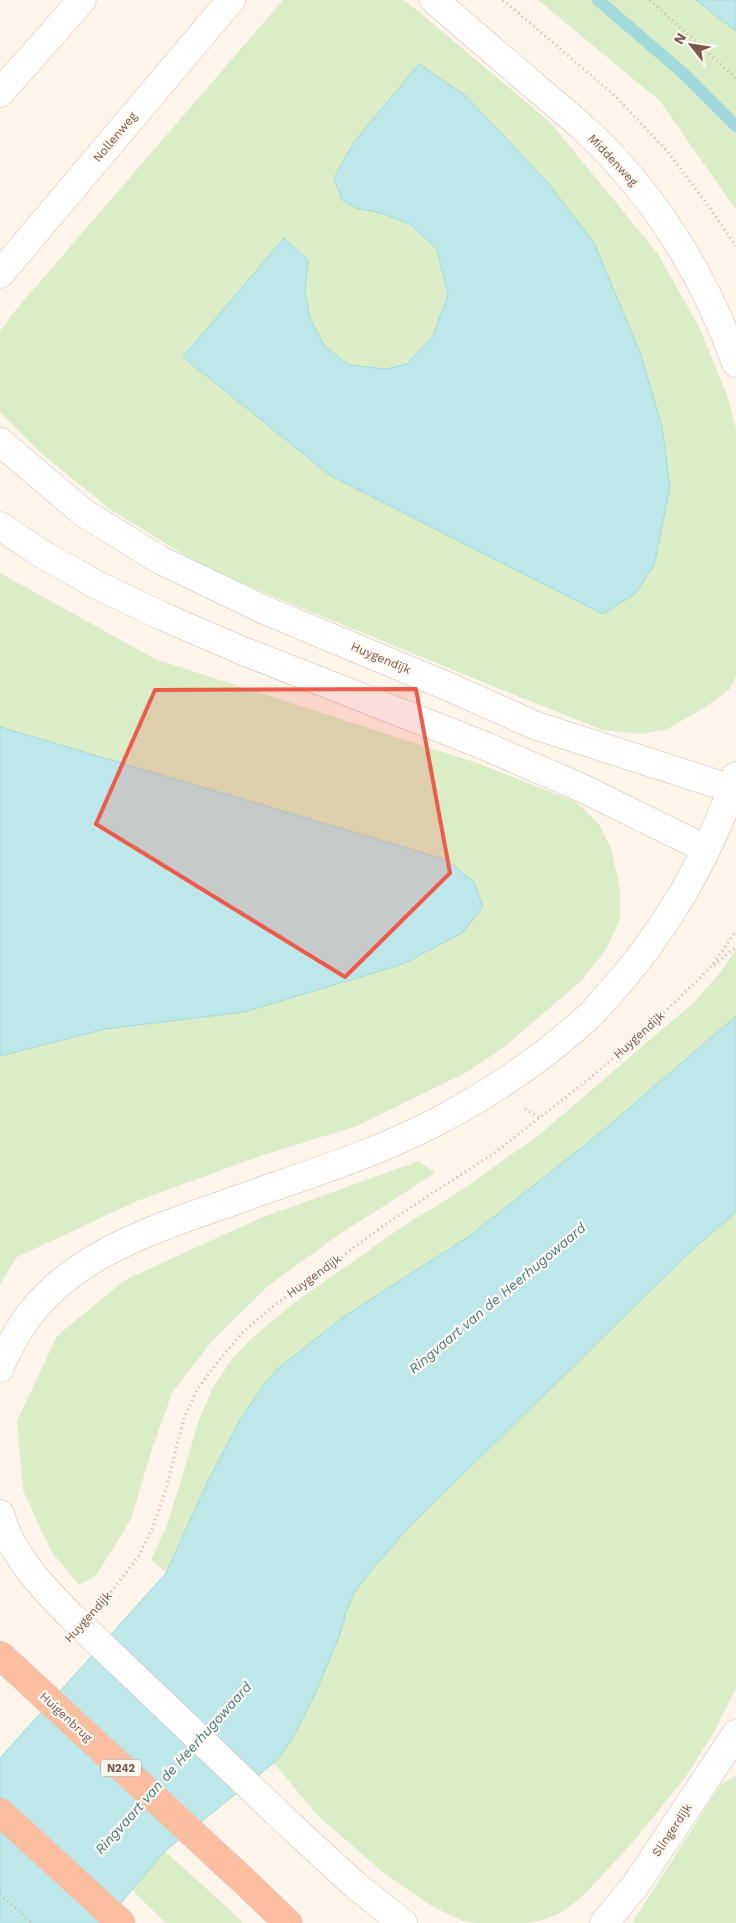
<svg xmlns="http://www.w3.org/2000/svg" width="736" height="1923" font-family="'Work Sans',sans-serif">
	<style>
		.green { fill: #daedc7; fill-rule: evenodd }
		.water { fill: #bde7e9; stroke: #a2d9db }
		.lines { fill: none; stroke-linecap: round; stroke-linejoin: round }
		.stream { stroke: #a2d9db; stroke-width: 12 }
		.minor-casing { stroke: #d3bcb1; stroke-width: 29 }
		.secondary-casing { stroke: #d9bdb1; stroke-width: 29 }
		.trunk-casing { stroke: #dad0cd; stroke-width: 29 }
		.path { stroke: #dab1a2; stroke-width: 3; stroke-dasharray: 1 4; stroke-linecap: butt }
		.minor { stroke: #fff; stroke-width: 28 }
		.secondary { stroke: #fff; stroke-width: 28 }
		.trunk { stroke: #fbbea0; stroke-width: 28 }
		.minor-bridge-casing { stroke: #d3bcb1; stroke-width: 29; stroke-linecap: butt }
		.trunk-bridge-casing { stroke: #dad0cd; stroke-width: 29; stroke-linecap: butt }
		.minor-bridge { stroke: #fff; stroke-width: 28 }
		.trunk-bridge { stroke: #fbbea0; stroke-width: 28 }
		.marked { fill: #eb5c4b; fill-opacity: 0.2; stroke: #eb5c4b; stroke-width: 4; stroke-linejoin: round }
		.labels { text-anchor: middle; stroke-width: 4.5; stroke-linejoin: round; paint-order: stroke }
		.shield { fill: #fff8f1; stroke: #a2877d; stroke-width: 1 }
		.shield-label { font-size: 11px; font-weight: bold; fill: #7a564b }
		.street-label { font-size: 12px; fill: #7a564b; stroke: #fff8f1 }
		.water-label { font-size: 14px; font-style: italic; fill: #3d7c7f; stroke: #fff8f1 }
	</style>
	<rect width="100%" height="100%" fill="#fdf4ea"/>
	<!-- green -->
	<path class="green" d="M 283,0 L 403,0 L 413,7 L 550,122 L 658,254 L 699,327 L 727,395 L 736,429 L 736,676 L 730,689 L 701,710 L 667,729 L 642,734 L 603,730 L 515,695 L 209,570 L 111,510 L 41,453 L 0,412 L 0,331 L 13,313 ZM 419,64 L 603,614 L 183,357 L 308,260 L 305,293 L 310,318 L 325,347 L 349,365 L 386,369 L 407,364 L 433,336 L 449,295 L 437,249 L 410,224 L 381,213 L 356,208 L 354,142 Z
		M 538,0 L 736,0 L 736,210 L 660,101 Z
		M 0,573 L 155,659 L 480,764 L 576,802 L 599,824 L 611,849 L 620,888 L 620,919 L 607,948 L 582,980 L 503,1048 L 467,1072 L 357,1126 L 263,1155 L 137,1201 L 17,1257 L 0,1284 L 0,1056 L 105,1029 L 446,860 L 0,727 Z
		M 736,949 L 736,1016 L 605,1129 L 471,1235 L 345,1316 L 276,1370 L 263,1386 L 240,1420 L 209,1479 L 166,1573 L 151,1560 L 168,1523 L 199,1420 L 212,1389 L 232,1359 L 252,1338 L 294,1303 L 402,1227 L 460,1191 L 539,1135 L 693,1003 L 719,974 Z
		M 419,1161 L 435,1173 L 337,1236 L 268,1286 L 213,1340 L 172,1393 L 152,1449 L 131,1519 L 96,1576 L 79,1585 L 51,1551 L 23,1490 L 17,1421 L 57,1336 L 125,1280 L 258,1219 Z
		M 736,1212 L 736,1688 L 713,1734 L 684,1779 L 633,1842 L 583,1896 L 561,1913 L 542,1920 L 528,1923 L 478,1923 L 463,1921 L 433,1907 L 385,1874 L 317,1815 L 274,1763 L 291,1741 L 315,1694 L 340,1634 L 346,1612 L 354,1593 L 373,1568 L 411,1525 L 691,1251 Z
		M 736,1776 L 736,1923 L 632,1923 L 721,1784 Z
		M 165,1851 L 244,1923 L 166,1923 L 131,1889 Z"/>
	<!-- water -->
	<path class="water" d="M 696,0 L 736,0 L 736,31 L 732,28 Z
		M 419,64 L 466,96 L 549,184 L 594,243 L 641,355 L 662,427 L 670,487 L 654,565 L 635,594 L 603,614 L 331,476 L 183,357 L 284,238 L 308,260 L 305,293 L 310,318 L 325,347 L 349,365 L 386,369 L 407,364 L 433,336 L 448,295 L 437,249 L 410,224 L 381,213 L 356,208 L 342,200 L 334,178 L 354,142 Z
		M 0,727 L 447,860 L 474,882 L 483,907 L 462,933 L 403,964 L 244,1012 L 105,1029 L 0,1056 Z
		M 736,1016 L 736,1212 L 691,1251 L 411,1525 L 373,1568 L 354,1593 L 346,1612 L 340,1634 L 315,1694 L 291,1741 L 274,1763 L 165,1851 L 104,1923 L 0,1923 L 0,1758 L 166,1573 L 209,1479 L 240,1420 L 263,1386 L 276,1370 L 345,1316 L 471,1235 L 605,1129 Z"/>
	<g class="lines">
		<!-- stream -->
		<path class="stream" d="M 598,0 L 684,74 L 736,126"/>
		<!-- minor casing -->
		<g class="minor-casing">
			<path id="minor" d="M 434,0 C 469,30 505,61 540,91 C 570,116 600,141 625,171 C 674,227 711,294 736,363
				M 0,442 L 84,513 L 160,560 L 260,608 L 454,689 L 534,725 L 732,789
				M 0,526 L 39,552 L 95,584 L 162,616 L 243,651 L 478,743 L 582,788 L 706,849
				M 0,1368 C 3,1357 10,1347 15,1337 C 61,1254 159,1228 242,1198 C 309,1174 378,1153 440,1120 C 493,1092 543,1058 587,1018 C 595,1011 602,1001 610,993 C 666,931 710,855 736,776
				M 0,1514 C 12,1557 44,1589 75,1620
				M 292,1827 L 355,1885 L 403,1923
				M 604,1923 L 635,1886 L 736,1734"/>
		</g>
		<!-- secondary casing -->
		<g class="secondary-casing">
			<path id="secondary" d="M 0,93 L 82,0
				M 0,274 L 231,0"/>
		</g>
		<!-- trunk casing -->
		<g class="trunk-casing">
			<path id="trunk" d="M 0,1812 L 121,1923
				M 243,1880 L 288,1923"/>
		</g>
		<!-- path -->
		<path class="path" d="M 503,0 L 614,95 L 668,152 L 707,204 L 736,246
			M 650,0 L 736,78
			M 714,965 L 736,947
			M 525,1109 L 540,1118
			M 105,1600 L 138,1557 L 153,1527 L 166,1489 L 184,1418 L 197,1390 L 213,1368 L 243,1332 L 275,1305 L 393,1219 L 497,1151 L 589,1079 L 648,1028 L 710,968 L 736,931
			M 0,1894 L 32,1923"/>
		<!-- minor -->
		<use href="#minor" class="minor"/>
		<!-- secondary -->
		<use href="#secondary" class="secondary"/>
		<!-- trunk -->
		<use href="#trunk" class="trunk"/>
		<!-- minor-bridge casing -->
		<g class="minor-bridge-casing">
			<path id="minor-bridge" d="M 75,1620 L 292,1827"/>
		</g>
		<!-- trunk-bridge casing -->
		<g class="trunk-bridge-casing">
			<path id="trunk-bridge" d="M 0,1655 L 243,1880"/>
		</g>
		<!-- minor-bridge -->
		<use href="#minor-bridge" class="minor-bridge"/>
		<!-- trunk-bridge -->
		<use href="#trunk-bridge" class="trunk-bridge"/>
	</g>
	<!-- marked area -->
	<path class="marked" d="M 416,689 L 450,873 L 345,977 L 96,824 L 155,690 Z"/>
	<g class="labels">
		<!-- shield labels -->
		<rect class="shield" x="101" y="1759.5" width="40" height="17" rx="4"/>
		<g class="shield-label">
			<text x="121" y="1772">N242</text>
		</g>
		<!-- street labels -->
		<g class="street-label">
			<text transform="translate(115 137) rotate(-50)" y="4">Nollenweg</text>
			<text transform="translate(613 160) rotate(47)" y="4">Middenweg</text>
			<text transform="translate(381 658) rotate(23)" y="4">Huygendijk</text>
			<text transform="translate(639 1035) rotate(-42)" y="4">Huygendijk</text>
			<text transform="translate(314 1276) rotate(-36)" y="4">Huygendijk</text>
			<text transform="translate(88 1617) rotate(-48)" y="4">Huygendijk</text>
			<text transform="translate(66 1717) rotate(43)" y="4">Huigenbrug</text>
			<text transform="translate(672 1830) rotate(-56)" y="4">Slingerdijk</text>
		</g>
		<!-- water labels -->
		<g class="water-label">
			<text transform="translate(497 1298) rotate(-40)" y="5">Ringvaart van de Heerhugowaard</text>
			<text transform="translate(173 1768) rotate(-48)" y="5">Ringvaart van de Heerhugowaard</text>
		</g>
	</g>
	<!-- north arrow -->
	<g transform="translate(691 45) rotate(300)" stroke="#fff8f1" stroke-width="4" paint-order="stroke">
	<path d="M0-4L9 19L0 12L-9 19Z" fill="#7a564b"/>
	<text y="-8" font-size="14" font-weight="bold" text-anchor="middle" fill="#7a564b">N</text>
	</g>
</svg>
